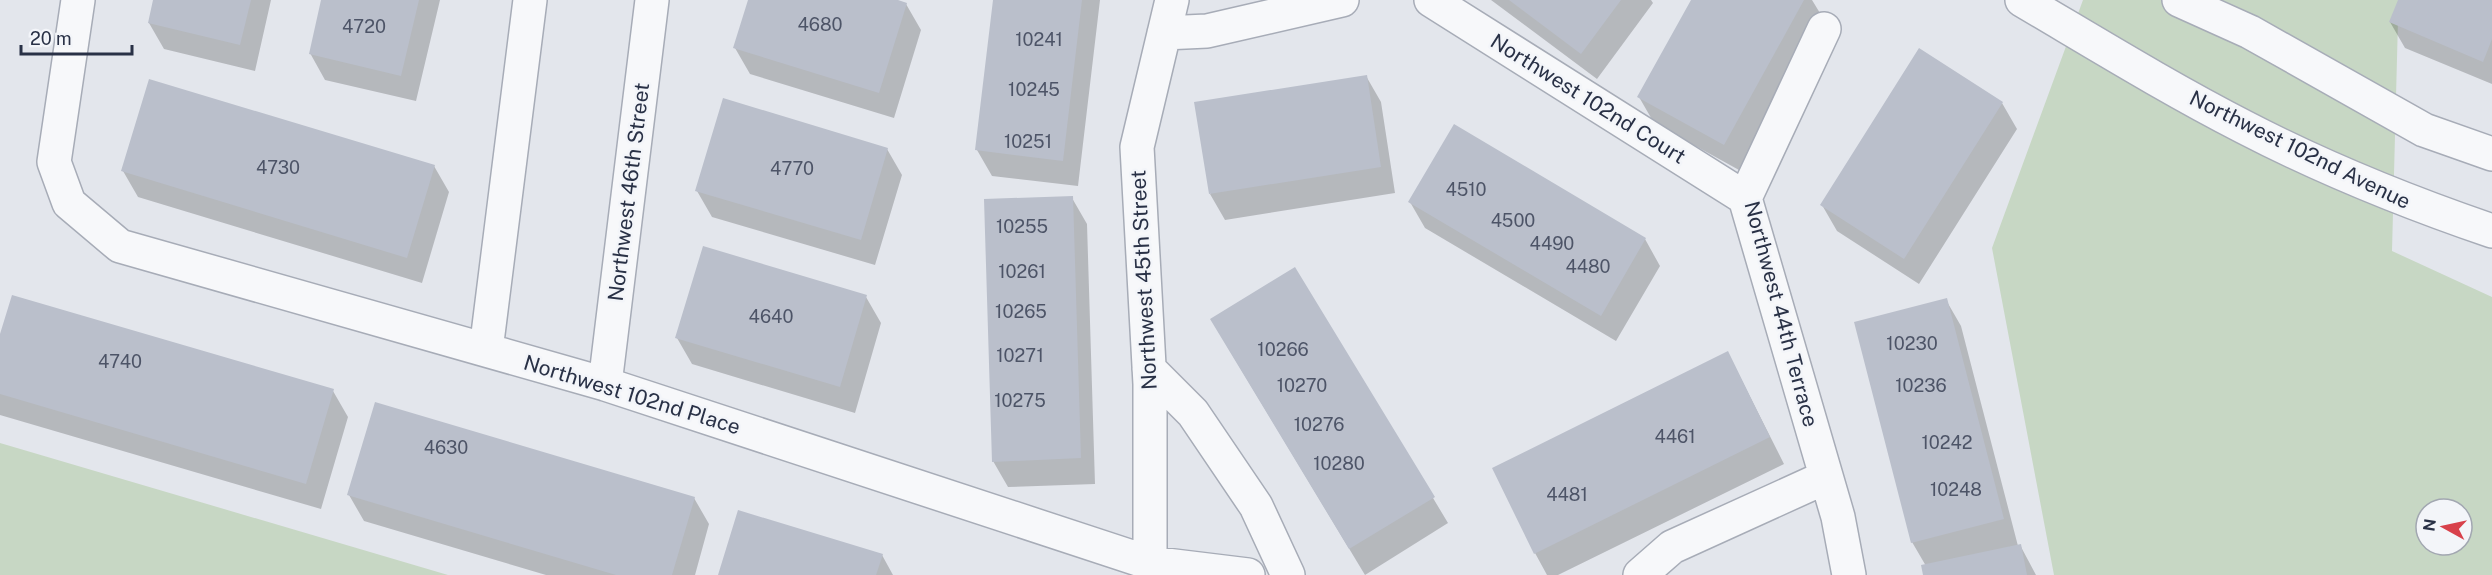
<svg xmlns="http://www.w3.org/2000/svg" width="2492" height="575" font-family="'Public Sans',sans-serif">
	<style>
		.green { fill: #c7d7c4; fill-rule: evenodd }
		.shadow { fill: #0003 }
		.building { fill: #babfcb }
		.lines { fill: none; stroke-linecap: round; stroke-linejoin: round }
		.minor-casing { stroke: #a7acb7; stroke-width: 36 }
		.minor { stroke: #f7f8fa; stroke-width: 33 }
		.labels { text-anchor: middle; stroke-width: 5; stroke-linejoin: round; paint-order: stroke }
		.number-label { font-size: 18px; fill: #4d5467 }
		.street-label { font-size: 21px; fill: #293146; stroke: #f3f5f9 }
	</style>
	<rect width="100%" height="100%" fill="#e3e6ec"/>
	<!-- green -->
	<path class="green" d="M 2083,0 L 2401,0 L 2398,20 L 2392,251 L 2492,297 L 2492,575 L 2054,575 L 1992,248 ZM 2426,509 L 2462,509 L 2462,545 L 2426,545 Z
		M 0,443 L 448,575 L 0,575 Z"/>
	<!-- shadow -->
	<path class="shadow" d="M 155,0 L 271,0 L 255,71 L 164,49 L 149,23 Z
		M 323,0 L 440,0 L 416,101 L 325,80 L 310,53 Z
		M 749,0 L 893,0 L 906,4 L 921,30 L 894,118 L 750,74 L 735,48 Z
		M 995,0 L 1100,0 L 1078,186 L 992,176 L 977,150 Z
		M 1491,0 L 1651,0 L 1653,3 L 1597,79 Z
		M 1692,0 L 1812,0 L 1823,18 L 1739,170 L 1654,123 L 1639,97 Z
		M 2400,0 L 2492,0 L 2492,84 L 2405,48 L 2390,22 Z
		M 1366,76 L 1381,102 L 1395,193 L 1225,220 L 1210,194 Z
		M 2002,103 L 2017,129 L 1919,284 L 1837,231 L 1822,205 Z
		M 1455,126 L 1645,239 L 1660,266 L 1616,341 L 1425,228 L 1410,202 Z
		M 887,149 L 902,175 L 875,265 L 712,217 L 697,191 Z
		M 434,166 L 449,192 L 422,283 L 138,197 L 123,171 Z
		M 1072,198 L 1087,224 L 1095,484 L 1008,487 L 993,461 Z
		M 866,297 L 881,323 L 855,413 L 692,364 L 677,338 Z
		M 1946,300 L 1961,326 L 2018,546 L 2020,545 L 2036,575 L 1925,575 L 1926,566 L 1912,542 Z
		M 0,339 L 333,391 L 348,417 L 321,509 L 0,415 Z
		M 1227,346 L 1433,498 L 1448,523 L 1365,575 Z
		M 1728,353 L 1784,464 L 1558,575 L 1547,575 L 1535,553 Z
		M 349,495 L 694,498 L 709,524 L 695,575 L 546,575 L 364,521 Z
		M 882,555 L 893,575 L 720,575 Z"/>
	<!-- building -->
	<path class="building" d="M 153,0 L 251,0 L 240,45 L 148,23 Z
		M 321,0 L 419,0 L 401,76 L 309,54 Z
		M 748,0 L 898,0 L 907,3 L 879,93 L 733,48 Z
		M 993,0 L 1082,0 L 1063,161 L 975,150 Z
		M 1509,0 L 1621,0 L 1581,54 Z
		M 1691,0 L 1804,0 L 1724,145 L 1637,97 Z
		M 2398,0 L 2492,0 L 2492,39 L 2483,62 L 2389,22 Z
		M 1919,48 L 2003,102 L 1904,259 L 1820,205 Z
		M 1367,75 L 1381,167 L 1209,194 L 1194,102 Z
		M 149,79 L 435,165 L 407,258 L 121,171 Z
		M 723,98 L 888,148 L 861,240 L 695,191 Z
		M 1454,124 L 1646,238 L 1601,316 L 1408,202 Z
		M 1073,196 L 1081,458 L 992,462 L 984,199 Z
		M 703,246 L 867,295 L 840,387 L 675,338 Z
		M 1295,267 L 1435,497 L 1349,549 L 1210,319 Z
		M 12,295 L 334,389 L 306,484 L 0,394 L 0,334 Z
		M 1947,298 L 2004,519 L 1911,543 L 1854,322 Z
		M 1728,351 L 1770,437 L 1534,554 L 1492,468 Z
		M 375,402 L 695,497 L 672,575 L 616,575 L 347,495 Z
		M 738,510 L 883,554 L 876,575 L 718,575 Z
		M 2021,544 L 2027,575 L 1923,575 L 1921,565 Z"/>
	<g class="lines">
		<!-- minor casing -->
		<g class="minor-casing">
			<path id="minor" d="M 78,0 L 54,162 L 69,203 L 120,246 L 605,384 L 1150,563 L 1248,575
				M 1431,0 L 1745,198
				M 2022,0 C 2095,43 2168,88 2244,127 C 2323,168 2407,202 2492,231
				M 2179,0 L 2250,32 L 2424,130 L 2492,154
				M 1824,29 L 1745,198 L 1838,517 L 1849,575
				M 1164,33 L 1207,31 L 1342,0
				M 486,350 L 530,0
				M 1149,369 L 1193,413 L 1256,506 L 1288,575
				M 605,384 L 652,0
				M 1150,563 L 1150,384 L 1137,147 L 1172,0
				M 1640,575 L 1672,547 L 1826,477"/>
		</g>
		<!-- minor -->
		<use href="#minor" class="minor"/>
	</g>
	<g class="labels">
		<!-- number labels -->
		<g class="number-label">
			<text x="820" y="31">4680</text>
			<text x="364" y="33">4720</text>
			<text x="1039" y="46">10241</text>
			<text x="1034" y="96">10245</text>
			<text x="1028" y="148">10251</text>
			<text x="278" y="174">4730</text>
			<text x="792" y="175">4770</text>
			<text x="1466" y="196">4510</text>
			<text x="1513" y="227">4500</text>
			<text x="1022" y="233">10255</text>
			<text x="1552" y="250">4490</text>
			<text x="1588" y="273">4480</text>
			<text x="1022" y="278">10261</text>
			<text x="1021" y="318">10265</text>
			<text x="771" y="323">4640</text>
			<text x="1912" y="350">10230</text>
			<text x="1283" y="356">10266</text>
			<text x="1020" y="362">10271</text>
			<text x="120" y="368">4740</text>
			<text x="1302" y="392">10270</text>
			<text x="1921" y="392">10236</text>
			<text x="1020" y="407">10275</text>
			<text x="1319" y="431">10276</text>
			<text x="1675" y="443">4461</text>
			<text x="1947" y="449">10242</text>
			<text x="446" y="454">4630</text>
			<text x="1339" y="470">10280</text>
			<text x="1956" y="496">10248</text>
			<text x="1567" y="501">4481</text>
		</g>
		<!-- street labels -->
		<g class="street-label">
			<text transform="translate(1588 99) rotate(32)" y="7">Northwest 102nd Court</text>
			<text transform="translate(2300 150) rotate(26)" y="7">Northwest 102nd Avenue</text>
			<text transform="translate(629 192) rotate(-83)" y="7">Northwest 46th Street</text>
			<text transform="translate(1144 280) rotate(-93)" y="7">Northwest 45th Street</text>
			<text transform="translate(1781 314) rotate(75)" y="7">Northwest 44th Terrace</text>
			<text transform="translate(632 395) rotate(17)" y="7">Northwest 102nd Place</text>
		</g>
	</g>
	<!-- north arrow -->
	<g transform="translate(2444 527) rotate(278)"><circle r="28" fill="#f3f5f9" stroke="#a2a7b1" stroke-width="1.5"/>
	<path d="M0-4.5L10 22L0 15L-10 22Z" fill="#d8414b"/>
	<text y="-9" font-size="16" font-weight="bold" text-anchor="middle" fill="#293146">N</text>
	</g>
	<!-- scale -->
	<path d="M21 45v9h111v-9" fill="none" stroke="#293146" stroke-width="3"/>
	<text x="30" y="45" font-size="18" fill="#293146" stroke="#f3f5f9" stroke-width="4.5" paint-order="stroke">20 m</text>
</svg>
